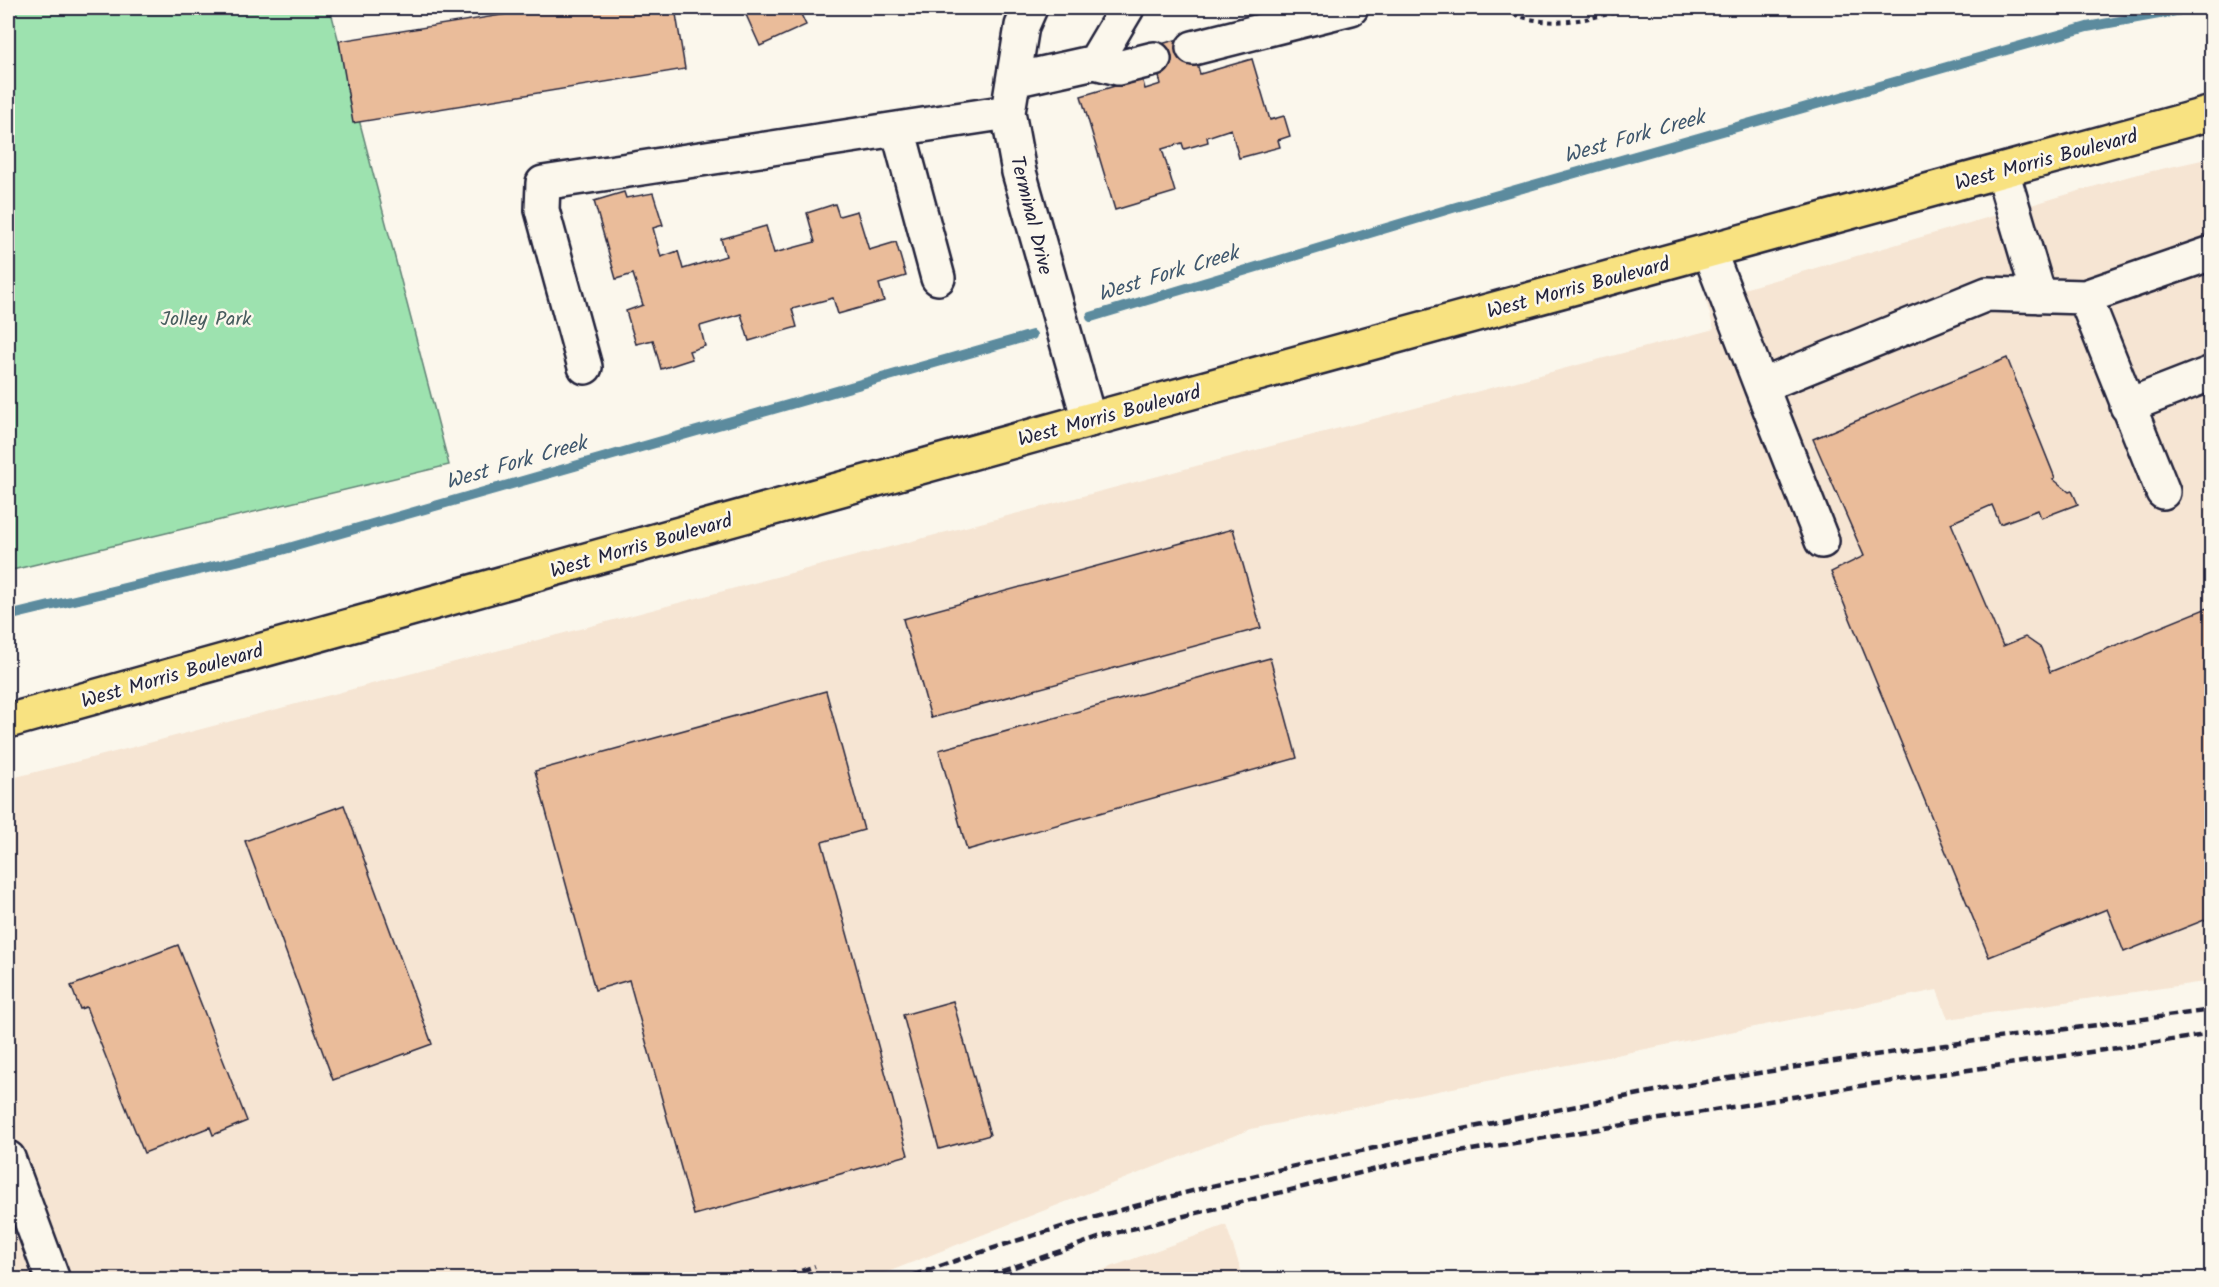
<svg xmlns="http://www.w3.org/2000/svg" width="2219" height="1287" font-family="Kalam,sans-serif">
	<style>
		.built { fill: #f6e5d3 }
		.green { fill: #9de2af; stroke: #608275; stroke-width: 1.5 }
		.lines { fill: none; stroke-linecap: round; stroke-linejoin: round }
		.stream { stroke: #5c8b9e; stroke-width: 10 }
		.building { fill: #eabc9a; stroke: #22223b; stroke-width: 1.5 }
		.minor-casing { stroke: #22223b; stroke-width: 38 }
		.major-casing { stroke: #22223b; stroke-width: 38 }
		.path { stroke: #22223b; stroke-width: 4; stroke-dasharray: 4.5 4.5; stroke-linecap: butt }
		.minor { stroke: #fbf7ec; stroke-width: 33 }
		.major { stroke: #f8e281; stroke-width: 33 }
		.rail { stroke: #22223b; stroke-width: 4.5; stroke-dasharray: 9 4.5; stroke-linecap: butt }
		.labels { text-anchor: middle; stroke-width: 5; stroke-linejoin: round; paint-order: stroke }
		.street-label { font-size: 20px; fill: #22223b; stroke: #fbf7ec }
		.park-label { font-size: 20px; fill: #475c5e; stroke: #fbf7ec }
		.water-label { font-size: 21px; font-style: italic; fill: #3f576d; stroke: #fbf7ec }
	</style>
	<rect width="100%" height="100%" fill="#fbf7ec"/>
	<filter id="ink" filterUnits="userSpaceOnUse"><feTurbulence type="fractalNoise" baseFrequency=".0167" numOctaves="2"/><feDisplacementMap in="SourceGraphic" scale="12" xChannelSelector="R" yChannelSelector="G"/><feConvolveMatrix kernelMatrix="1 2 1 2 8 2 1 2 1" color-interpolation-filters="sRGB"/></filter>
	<g filter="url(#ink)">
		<!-- built -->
		<path class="built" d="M 2211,158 L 2211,981 L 1948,1019 L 1937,990 L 1251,1129 L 870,1279 L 8,1279 L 8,779 L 107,754 L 1714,329 L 1706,300 L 2130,176 Z
			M 1226,1225 L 1244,1279 L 1078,1279 Z"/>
		<!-- green -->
		<path class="green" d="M 8,8 L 330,8 L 449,465 L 8,571 Z"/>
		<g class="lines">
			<!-- stream -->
			<path class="stream" d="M 1091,317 L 1456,207 L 2087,27 L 2192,8
				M 8,616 L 278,551 L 1032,335"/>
		</g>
		<!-- building -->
		<path class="building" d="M 545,8 L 675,8 L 685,69 L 353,123 L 339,41 Z
			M 743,8 L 798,8 L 806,25 L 760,46 Z
			M 1189,36 L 1200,74 L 1252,59 L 1270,120 L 1284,116 L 1290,136 L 1278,140 L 1280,147 L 1239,158 L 1231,129 L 1207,137 L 1208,142 L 1184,149 L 1182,143 L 1162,149 L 1175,192 L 1115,210 L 1081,96 L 1142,78 L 1145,89 L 1161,84 L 1151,47 Z
			M 624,192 L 626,198 L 653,193 L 663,225 L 653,228 L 661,257 L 678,251 L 683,269 L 726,256 L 721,239 L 766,226 L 774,253 L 815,242 L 807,213 L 835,204 L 839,216 L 857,211 L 869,250 L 896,242 L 906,276 L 879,284 L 884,301 L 838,314 L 833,298 L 792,309 L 797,327 L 749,341 L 741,314 L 700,326 L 705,346 L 689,351 L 692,359 L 661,369 L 653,340 L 636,344 L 626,311 L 643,305 L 633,274 L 616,279 L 594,201 Z
			M 2007,358 L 2055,478 L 2053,479 L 2069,492 L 2072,491 L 2078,504 L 2041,518 L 2038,510 L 2000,524 L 1992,505 L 1951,523 L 2003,646 L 2025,637 L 2041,648 L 2050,672 L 2212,606 L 2212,917 L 2124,952 L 2107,909 L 1989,957 L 1831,572 L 1864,556 L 1813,439 Z
			M 1233,529 L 1261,628 L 931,718 L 903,619 Z
			M 1270,658 L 1297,758 L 967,850 L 939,750 Z
			M 826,691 L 864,830 L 822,842 L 908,1155 L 694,1215 L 629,980 L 595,990 L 535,771 Z
			M 344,805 L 432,1044 L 333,1080 L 245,841 Z
			M 178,945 L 247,1121 L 213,1135 L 210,1127 L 144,1153 L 86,1007 L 80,1009 L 71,986 Z
			M 953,1001 L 990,1135 L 939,1149 L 903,1015 Z"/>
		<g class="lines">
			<!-- minor casing -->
			<g class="minor-casing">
				<path id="minor" d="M 1030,8 L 1022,26 L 1008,112 L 1019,172 L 1089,420
					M 1193,48 L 1351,8
					M 1095,62 L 1118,68 L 1154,59
					M 1014,80 L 1095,62 L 1127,8
					M 898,129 L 938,278
					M 2002,171 L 2039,296
					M 1709,251 L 1761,386
					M 2085,297 L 2163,492
					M 585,367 L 542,210 L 543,183 L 1008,112
					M 2127,406 L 2212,373
					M 1822,541 L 1761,386 L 1987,294 L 2085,297 L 2212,253
					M 8,1158 L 53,1280"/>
			</g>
			<!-- major casing -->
			<g class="major-casing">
				<path id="major" d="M 8,721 L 1089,420 L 2212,113"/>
			</g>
			<!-- path -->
			<path class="path" d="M 1497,8 C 1554,33 1583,18 1639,8"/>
			<!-- minor -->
			<use href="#minor" class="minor"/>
			<!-- major -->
			<use href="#major" class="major"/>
			<!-- rail -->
			<path class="rail" d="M 776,1280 L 815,1266
				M 901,1280 C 1059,1222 1223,1181 1388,1145 C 1519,1117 1651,1090 1784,1069 C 1926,1046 2069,1029 2212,1010
				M 976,1280 L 1107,1235 L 1417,1159 L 1860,1086 L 2212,1034"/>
		</g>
	</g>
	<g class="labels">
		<!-- street labels -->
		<g class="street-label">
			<text transform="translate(2046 159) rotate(-15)" y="7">West Morris Boulevard</text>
			<text transform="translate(1032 215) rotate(76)" y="7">Terminal Drive</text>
			<text transform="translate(1578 287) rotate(-15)" y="7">West Morris Boulevard</text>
			<text transform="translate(1109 415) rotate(-15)" y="7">West Morris Boulevard</text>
			<text transform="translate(641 545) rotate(-16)" y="7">West Morris Boulevard</text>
			<text transform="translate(172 675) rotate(-16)" y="7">West Morris Boulevard</text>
		</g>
		<!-- park labels -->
		<g class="park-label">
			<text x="206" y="325">Jolley Park</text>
		</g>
		<!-- water labels -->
		<g class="water-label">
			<text transform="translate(1634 136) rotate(-16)" y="7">West Fork Creek</text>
			<text transform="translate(1168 273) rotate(-17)" y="7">West Fork Creek</text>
			<text transform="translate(516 462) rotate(-16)" y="7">West Fork Creek</text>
		</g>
	</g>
	<!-- margin -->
	<rect width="2219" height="1287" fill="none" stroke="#fbf7ec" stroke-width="30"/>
	<rect x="15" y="15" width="2189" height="1257" fill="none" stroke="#22223b" stroke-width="2" filter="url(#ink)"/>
</svg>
